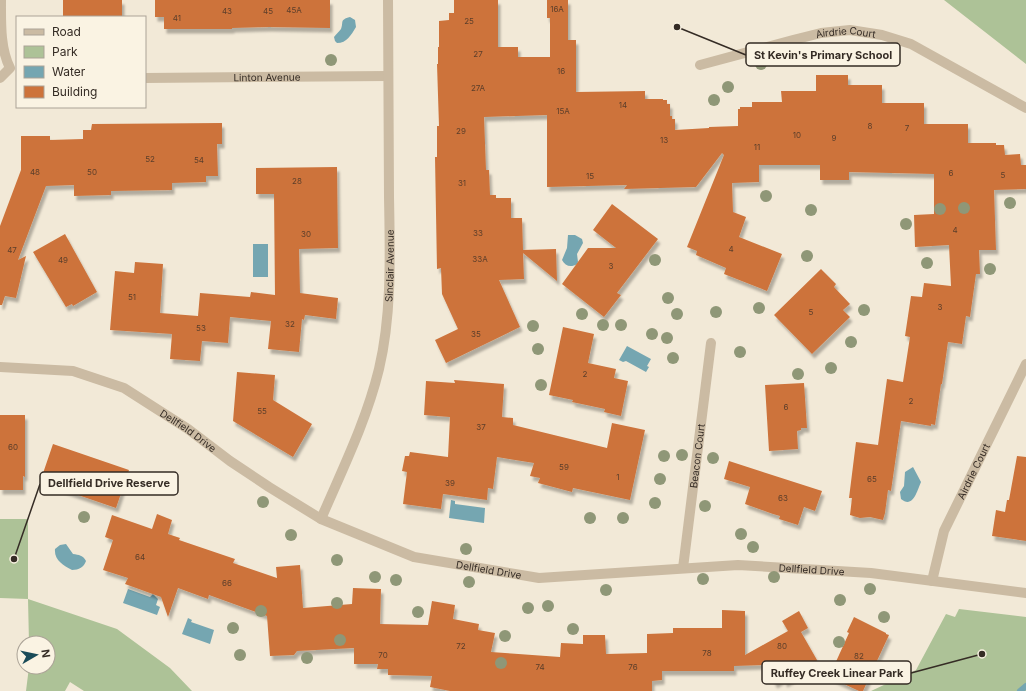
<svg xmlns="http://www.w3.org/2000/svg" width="1026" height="691" font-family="Inter,sans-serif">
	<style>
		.green { fill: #adc297 }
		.water { fill: #75a6b1 }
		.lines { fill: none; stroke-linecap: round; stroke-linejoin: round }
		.stream { stroke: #75a6b1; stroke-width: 6 }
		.building { fill: #cd733b; filter: url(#shadow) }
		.minor { stroke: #cbbba3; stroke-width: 10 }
		.tree { fill: #8f9777 }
		.labels { text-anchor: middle; stroke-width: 3.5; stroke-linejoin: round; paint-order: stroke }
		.number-label { font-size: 8px; fill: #5b3e2a }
		.street-label { font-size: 10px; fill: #352c25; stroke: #faf3e3 }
		.leader { fill: none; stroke: #352c25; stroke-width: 1.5 }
		.callout-dot { fill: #352c25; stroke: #faf3e3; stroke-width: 1.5 }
		.callout { fill: #faf3e3; stroke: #352c25; stroke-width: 1.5 }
		.callout-label { font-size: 11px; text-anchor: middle; font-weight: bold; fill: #352c25 }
	</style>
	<defs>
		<filter id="shadow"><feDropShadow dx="2.5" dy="4.5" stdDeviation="1" flood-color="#0004"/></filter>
	</defs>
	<rect width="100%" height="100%" fill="#f2e9d7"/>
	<!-- green -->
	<path class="green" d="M 944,0 L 1026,0 L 1026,64 Z
		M 0,519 L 28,519 L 28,599 L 117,629 L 170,668 L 192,691 L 84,691 L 70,682 L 65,691 L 26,691 L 29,667 L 48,667 L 48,643 L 29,643 L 28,599 L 0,598 Z
		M 959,609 L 1026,617 L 1026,691 L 871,691 L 916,670 L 946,614 L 955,617 Z"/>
	<!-- water -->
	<path class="water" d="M 350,17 L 355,20 L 356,27 C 351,35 347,43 337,43 L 335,41 L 334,37 C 336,34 339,32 341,29 C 344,22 339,20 350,17 Z
		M 568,235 L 575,235 L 582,239 L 583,243 L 577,254 L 578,262 L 577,264 C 571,268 565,266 562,260 L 567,248 Z
		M 253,244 L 268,244 L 268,277 L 253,277 Z
		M 627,346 L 651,359 L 647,366 L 649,367 L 646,372 L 626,361 L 623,362 L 619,360 Z
		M 913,467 L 921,482 C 917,491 913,509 901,499 L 900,492 L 904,486 L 905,472 Z
		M 451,500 L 455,501 L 455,504 L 485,508 L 484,523 L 449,518 Z
		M 66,544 L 73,554 C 79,555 83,555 86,561 C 84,567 79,570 72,570 C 63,565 54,560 55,549 L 60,545 Z
		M 128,589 L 150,597 L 153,594 L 158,599 L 156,605 L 160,607 L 157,615 L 123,603 Z
		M 188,618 L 192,620 L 191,622 L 214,630 L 210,644 L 182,634 Z"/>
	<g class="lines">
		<!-- stream -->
		<path class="stream" d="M 1020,691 L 1026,686"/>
	</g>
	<!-- building -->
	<path class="building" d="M 63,0 L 122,0 L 122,17 L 63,17 Z
		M 155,0 L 330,0 L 330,28 L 269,27 L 232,28 L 232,29 L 164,29 L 164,17 L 155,17 Z
		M 454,0 L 498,0 L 498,47 L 518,47 L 518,57 L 550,57 L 550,18 L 547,18 L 547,0 L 568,0 L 568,40 L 576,40 L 576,92 L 645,91 L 645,99 L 663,99 L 663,100 L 667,100 L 667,104 L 670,104 L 670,116 L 672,116 L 672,119 L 675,119 L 675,130 L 709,128 L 709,127 L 738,126 L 738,109 L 740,109 L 740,107 L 752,107 L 752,102 L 782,102 L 781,91 L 816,91 L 816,75 L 848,75 L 848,85 L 882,85 L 882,103 L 924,103 L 924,124 L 968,124 L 968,143 L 996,143 L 996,145 L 1004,145 L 1005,155 L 1020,154 L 1021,165 L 1026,165 L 1026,189 L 994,190 L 996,250 L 979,250 L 980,274 L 976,274 L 970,317 L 966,316 L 962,344 L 948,342 L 942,384 L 941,384 L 935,425 L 931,424 L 931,426 L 901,421 L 891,491 L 888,490 L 885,513 L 883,520 L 870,517 L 860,518 L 850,515 L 852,498 L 849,498 L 856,442 L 878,445 L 887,379 L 903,382 L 910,337 L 905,336 L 911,296 L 922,297 L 924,283 L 951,286 L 949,245 L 915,247 L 914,215 L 934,214 L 934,174 L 849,172 L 849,180 L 820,180 L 820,165 L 759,165 L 759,182 L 732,183 L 733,212 L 746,217 L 739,237 L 782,254 L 767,291 L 724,274 L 726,268 L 696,255 L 697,251 L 687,247 L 724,155 L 722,153 L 696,187 L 624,189 L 627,185 L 547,187 L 547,115 L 484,117 L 486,170 L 489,170 L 490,195 L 496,195 L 496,198 L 511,198 L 511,218 L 522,218 L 523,250 L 556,249 L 557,281 L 523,253 L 524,279 L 499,280 L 520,327 L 446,363 L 435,340 L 458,329 L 442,294 L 441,268 L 437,269 L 435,157 L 437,157 L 437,126 L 439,126 L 437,64 L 438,64 L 438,47 L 439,47 L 439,21 L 449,20 L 449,13 L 454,13 Z
		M 222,123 L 222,144 L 217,144 L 218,176 L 206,176 L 206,182 L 172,183 L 172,190 L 111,191 L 111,195 L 74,196 L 74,185 L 46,186 L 18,260 L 26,256 L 16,298 L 5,296 L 2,305 L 0,305 L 0,226 L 21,170 L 21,136 L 50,136 L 50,140 L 83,139 L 83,130 L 91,130 L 92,124 Z
		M 337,167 L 338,248 L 299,249 L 300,293 L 338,298 L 336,319 L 305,315 L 304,320 L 302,319 L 299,352 L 268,349 L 271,321 L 230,317 L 228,343 L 202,341 L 200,361 L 170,359 L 172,334 L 110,330 L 115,271 L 134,273 L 135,262 L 163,264 L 160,313 L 198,316 L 200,293 L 250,297 L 251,292 L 275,295 L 274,194 L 256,194 L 256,168 Z
		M 612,204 L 658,239 L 617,293 L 621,295 L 604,317 L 562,284 L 588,248 L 616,248 L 593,230 Z
		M 65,234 L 97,292 L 73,306 L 72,304 L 66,307 L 33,252 Z
		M 821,269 L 836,284 L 834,287 L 850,304 L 843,310 L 850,317 L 812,354 L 774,315 Z
		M 563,327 L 594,334 L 588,363 L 616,369 L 614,378 L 628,381 L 621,416 L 604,412 L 605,409 L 572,402 L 573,400 L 549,395 Z
		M 237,372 L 275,375 L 273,400 L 312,424 L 293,457 L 233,421 Z
		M 454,380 L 504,384 L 502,417 L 513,418 L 513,425 L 607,448 L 612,423 L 645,430 L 630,500 L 573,488 L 572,492 L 538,483 L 540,478 L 530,476 L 534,463 L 497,457 L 493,489 L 488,488 L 487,500 L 443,494 L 441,509 L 403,504 L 407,472 L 402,471 L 405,456 L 409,456 L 410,452 L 448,457 L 450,417 L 424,415 L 426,381 L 455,383 Z
		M 804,383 L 807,428 L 801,428 L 801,430 L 797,431 L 798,449 L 769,451 L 765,385 Z
		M 0,415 L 25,415 L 25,477 L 23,476 L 23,490 L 0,490 Z
		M 53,444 L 129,470 L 116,508 L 40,482 Z
		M 1017,456 L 1026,457 L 1026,541 L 992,536 L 996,510 L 1005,512 L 1007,500 L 1009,500 Z
		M 729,461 L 822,491 L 815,511 L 804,507 L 798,525 L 779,519 L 780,516 L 773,514 L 745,504 L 750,487 L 724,479 Z
		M 157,514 L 172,520 L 168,534 L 180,538 L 179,540 L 235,559 L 233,563 L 277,578 L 276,567 L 300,565 L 303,608 L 352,604 L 353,588 L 381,589 L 380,624 L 428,625 L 432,601 L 455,605 L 453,619 L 479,624 L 478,630 L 495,633 L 491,652 L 560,657 L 561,643 L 583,644 L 583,635 L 605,635 L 606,654 L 647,653 L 647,634 L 673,633 L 673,628 L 722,628 L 722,610 L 745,611 L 745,655 L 788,631 L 782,621 L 799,611 L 808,628 L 801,632 L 817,660 L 813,674 L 805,672 L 785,683 L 783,679 L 775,684 L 764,665 L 734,666 L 734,671 L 662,671 L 662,680 L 652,681 L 652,691 L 450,691 L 430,687 L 432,676 L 388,675 L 388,669 L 377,669 L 378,664 L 354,664 L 354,648 L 297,651 L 294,655 L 270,656 L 267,616 L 209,595 L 208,599 L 178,588 L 168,617 L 161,597 L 125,584 L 128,578 L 103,570 L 113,540 L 105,537 L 112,515 L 152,529 Z
		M 854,617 L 886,633 L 886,634 L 889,635 L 863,691 L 859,691 L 829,677 L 849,633 L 847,632 Z"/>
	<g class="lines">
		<!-- minor -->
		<g class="minor">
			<path id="s1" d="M 700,65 L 793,40 L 821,33 L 850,30 L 882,35 L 911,44 L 1026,108"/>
			<path d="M 0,78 L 10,68 C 0,48 1,23 1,0"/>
			<path id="s2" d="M 145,78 L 388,76"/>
			<path id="s3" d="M 0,367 L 73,371 L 124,388 L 188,429 L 230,461 L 269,487 L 321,519 L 414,557 L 539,578 L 738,565 L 871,573 L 1026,593"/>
			<path id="s4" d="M 321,519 C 342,470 366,422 379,369 C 392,314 390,254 389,197 C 389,131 388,66 388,0"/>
			<path id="s5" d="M 683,568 L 711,343"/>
			<path id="s6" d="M 932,581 L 944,531 L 1026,364"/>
		</g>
	</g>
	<!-- trees -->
	<g class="tree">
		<circle cx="331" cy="60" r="6"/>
		<circle cx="761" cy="64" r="6"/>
		<circle cx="728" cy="87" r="6"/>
		<circle cx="714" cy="100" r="6"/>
		<circle cx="766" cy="196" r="6"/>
		<circle cx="1010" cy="203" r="6"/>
		<circle cx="964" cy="208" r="6"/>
		<circle cx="940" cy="209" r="6"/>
		<circle cx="811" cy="210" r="6"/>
		<circle cx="906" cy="224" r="6"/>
		<circle cx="807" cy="256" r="6"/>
		<circle cx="655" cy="260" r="6"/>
		<circle cx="927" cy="263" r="6"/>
		<circle cx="990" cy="269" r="6"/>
		<circle cx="668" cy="298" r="6"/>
		<circle cx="759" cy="308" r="6"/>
		<circle cx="864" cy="310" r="6"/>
		<circle cx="716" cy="312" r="6"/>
		<circle cx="582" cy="314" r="6"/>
		<circle cx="677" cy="314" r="6"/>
		<circle cx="603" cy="325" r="6"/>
		<circle cx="621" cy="325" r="6"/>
		<circle cx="533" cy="326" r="6"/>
		<circle cx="652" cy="334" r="6"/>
		<circle cx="667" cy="338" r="6"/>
		<circle cx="851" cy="342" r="6"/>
		<circle cx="538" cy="349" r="6"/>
		<circle cx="740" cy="352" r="6"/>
		<circle cx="673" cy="358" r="6"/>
		<circle cx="831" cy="368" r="6"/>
		<circle cx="798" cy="374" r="6"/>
		<circle cx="541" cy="385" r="6"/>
		<circle cx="682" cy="455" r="6"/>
		<circle cx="664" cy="456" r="6"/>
		<circle cx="713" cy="458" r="6"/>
		<circle cx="660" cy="479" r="6"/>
		<circle cx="263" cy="502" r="6"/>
		<circle cx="655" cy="503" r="6"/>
		<circle cx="705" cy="506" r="6"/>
		<circle cx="84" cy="517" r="6"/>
		<circle cx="590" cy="518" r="6"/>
		<circle cx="623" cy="518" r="6"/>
		<circle cx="741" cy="534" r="6"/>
		<circle cx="291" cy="535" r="6"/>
		<circle cx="753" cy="547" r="6"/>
		<circle cx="466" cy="549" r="6"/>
		<circle cx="337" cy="560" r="6"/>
		<circle cx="375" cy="577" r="6"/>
		<circle cx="774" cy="577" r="6"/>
		<circle cx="703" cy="579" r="6"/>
		<circle cx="396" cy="580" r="6"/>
		<circle cx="469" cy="582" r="6"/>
		<circle cx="870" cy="589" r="6"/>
		<circle cx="606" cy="590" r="6"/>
		<circle cx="840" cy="600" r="6"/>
		<circle cx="337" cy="603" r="6"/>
		<circle cx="548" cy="606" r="6"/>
		<circle cx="528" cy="608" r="6"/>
		<circle cx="261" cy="611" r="6"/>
		<circle cx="418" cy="612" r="6"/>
		<circle cx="884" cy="617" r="6"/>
		<circle cx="233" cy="628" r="6"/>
		<circle cx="573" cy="629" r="6"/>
		<circle cx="505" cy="636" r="6"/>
		<circle cx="340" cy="640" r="6"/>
		<circle cx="839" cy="642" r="6"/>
		<circle cx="240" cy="655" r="6"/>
		<circle cx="307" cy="658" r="6"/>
		<circle cx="501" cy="663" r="6"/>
	</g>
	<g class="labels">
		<!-- number labels -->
		<g class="number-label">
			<text x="557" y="12">16A</text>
			<text x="294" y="13">45A</text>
			<text x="227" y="14">43</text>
			<text x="268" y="14">45</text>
			<text x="177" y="21">41</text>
			<text x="469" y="24">25</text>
			<text x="478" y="57">27</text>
			<text x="561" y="74">16</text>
			<text x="478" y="91">27A</text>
			<text x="623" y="108">14</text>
			<text x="563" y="114">15A</text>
			<text x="870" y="129">8</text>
			<text x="907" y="131">7</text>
			<text x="461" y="134">29</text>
			<text x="797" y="138">10</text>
			<text x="834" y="141">9</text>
			<text x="664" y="143">13</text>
			<text x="757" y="150">11</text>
			<text x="150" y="162">52</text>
			<text x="199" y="163">54</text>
			<text x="35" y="175">48</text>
			<text x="92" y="175">50</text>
			<text x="951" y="176">6</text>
			<text x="1003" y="178">5</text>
			<text x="590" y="179">15</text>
			<text x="297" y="184">28</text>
			<text x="462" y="186">31</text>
			<text x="955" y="233">4</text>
			<text x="478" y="236">33</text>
			<text x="306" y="237">30</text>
			<text x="731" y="252">4</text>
			<text x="12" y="253">47</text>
			<text x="480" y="262">33A</text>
			<text x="63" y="263">49</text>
			<text x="611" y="269">3</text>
			<text x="132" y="300">51</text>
			<text x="940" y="310">3</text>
			<text x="811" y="315">5</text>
			<text x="290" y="327">32</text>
			<text x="201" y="331">53</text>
			<text x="476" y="337">35</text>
			<text x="585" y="377">2</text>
			<text x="911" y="404">2</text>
			<text x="786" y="410">6</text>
			<text x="262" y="414">55</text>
			<text x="481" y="430">37</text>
			<text x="13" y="450">60</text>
			<text x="564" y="470">59</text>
			<text x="618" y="480">1</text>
			<text x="872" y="482">65</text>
			<text x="450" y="486">39</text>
			<text x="783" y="501">63</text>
			<text x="140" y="560">64</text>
			<text x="227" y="586">66</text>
			<text x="461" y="649">72</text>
			<text x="782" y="649">80</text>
			<text x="707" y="656">78</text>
			<text x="383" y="658">70</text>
			<text x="859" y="659">82</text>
			<text x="540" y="670">74</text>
			<text x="633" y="670">76</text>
		</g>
		<!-- street labels -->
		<g class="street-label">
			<text dy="4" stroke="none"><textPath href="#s1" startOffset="150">Airdrie Court</textPath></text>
			<text dy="4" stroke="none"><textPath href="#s2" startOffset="122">Linton Avenue</textPath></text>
			<text dy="4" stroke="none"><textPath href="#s4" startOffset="265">Sinclair Avenue</textPath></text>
			<text dy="4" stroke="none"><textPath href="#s3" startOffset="204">Dellfield Drive</textPath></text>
			<text dy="4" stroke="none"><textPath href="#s5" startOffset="113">Beacon Court</textPath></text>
			<text dy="4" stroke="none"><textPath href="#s6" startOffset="118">Airdrie Court</textPath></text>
			<text dy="4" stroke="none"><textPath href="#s3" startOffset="864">Dellfield Drive</textPath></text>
			<text dy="4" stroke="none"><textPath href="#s3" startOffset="540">Dellfield Drive</textPath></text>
		</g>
	</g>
	<!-- callouts -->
	<path class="leader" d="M677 27L746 55M14 559L40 484M982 654L911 673"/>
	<g class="callout-dot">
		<circle cx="677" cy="27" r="4"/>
		<circle cx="14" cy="559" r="4"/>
		<circle cx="982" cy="654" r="4"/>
	</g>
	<g class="callout">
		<rect x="746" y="43" width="154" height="23" rx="4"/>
		<rect x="40" y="472" width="138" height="23" rx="4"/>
		<rect x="762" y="661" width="149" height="23" rx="4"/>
	</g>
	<g class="callout-label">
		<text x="823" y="59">St Kevin's Primary School</text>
		<text x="109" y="487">Dellfield Drive Reserve</text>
		<text x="837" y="677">Ruffey Creek Linear Park</text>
	</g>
	<!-- legend -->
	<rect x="16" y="16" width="130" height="92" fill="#faf3e3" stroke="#aba397"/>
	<rect x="24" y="29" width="20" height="6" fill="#cbbba3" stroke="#aba397"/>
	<text x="52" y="36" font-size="12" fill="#352c25">Road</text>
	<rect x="24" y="46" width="20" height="12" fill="#adc297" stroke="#aba397"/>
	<text x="52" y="56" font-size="12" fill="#352c25">Park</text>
	<rect x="24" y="66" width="20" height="12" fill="#75a6b1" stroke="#aba397"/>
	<text x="52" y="76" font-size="12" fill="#352c25">Water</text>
	<rect x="24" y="86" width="20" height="12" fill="#cd733b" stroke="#aba397"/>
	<text x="52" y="96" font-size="12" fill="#352c25">Building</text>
	<!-- north arrow -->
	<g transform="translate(36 655) rotate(81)"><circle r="19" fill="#faf3e3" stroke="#aba397"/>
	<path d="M0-3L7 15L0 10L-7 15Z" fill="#194b58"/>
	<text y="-6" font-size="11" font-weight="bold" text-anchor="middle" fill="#352c25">N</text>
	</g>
</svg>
